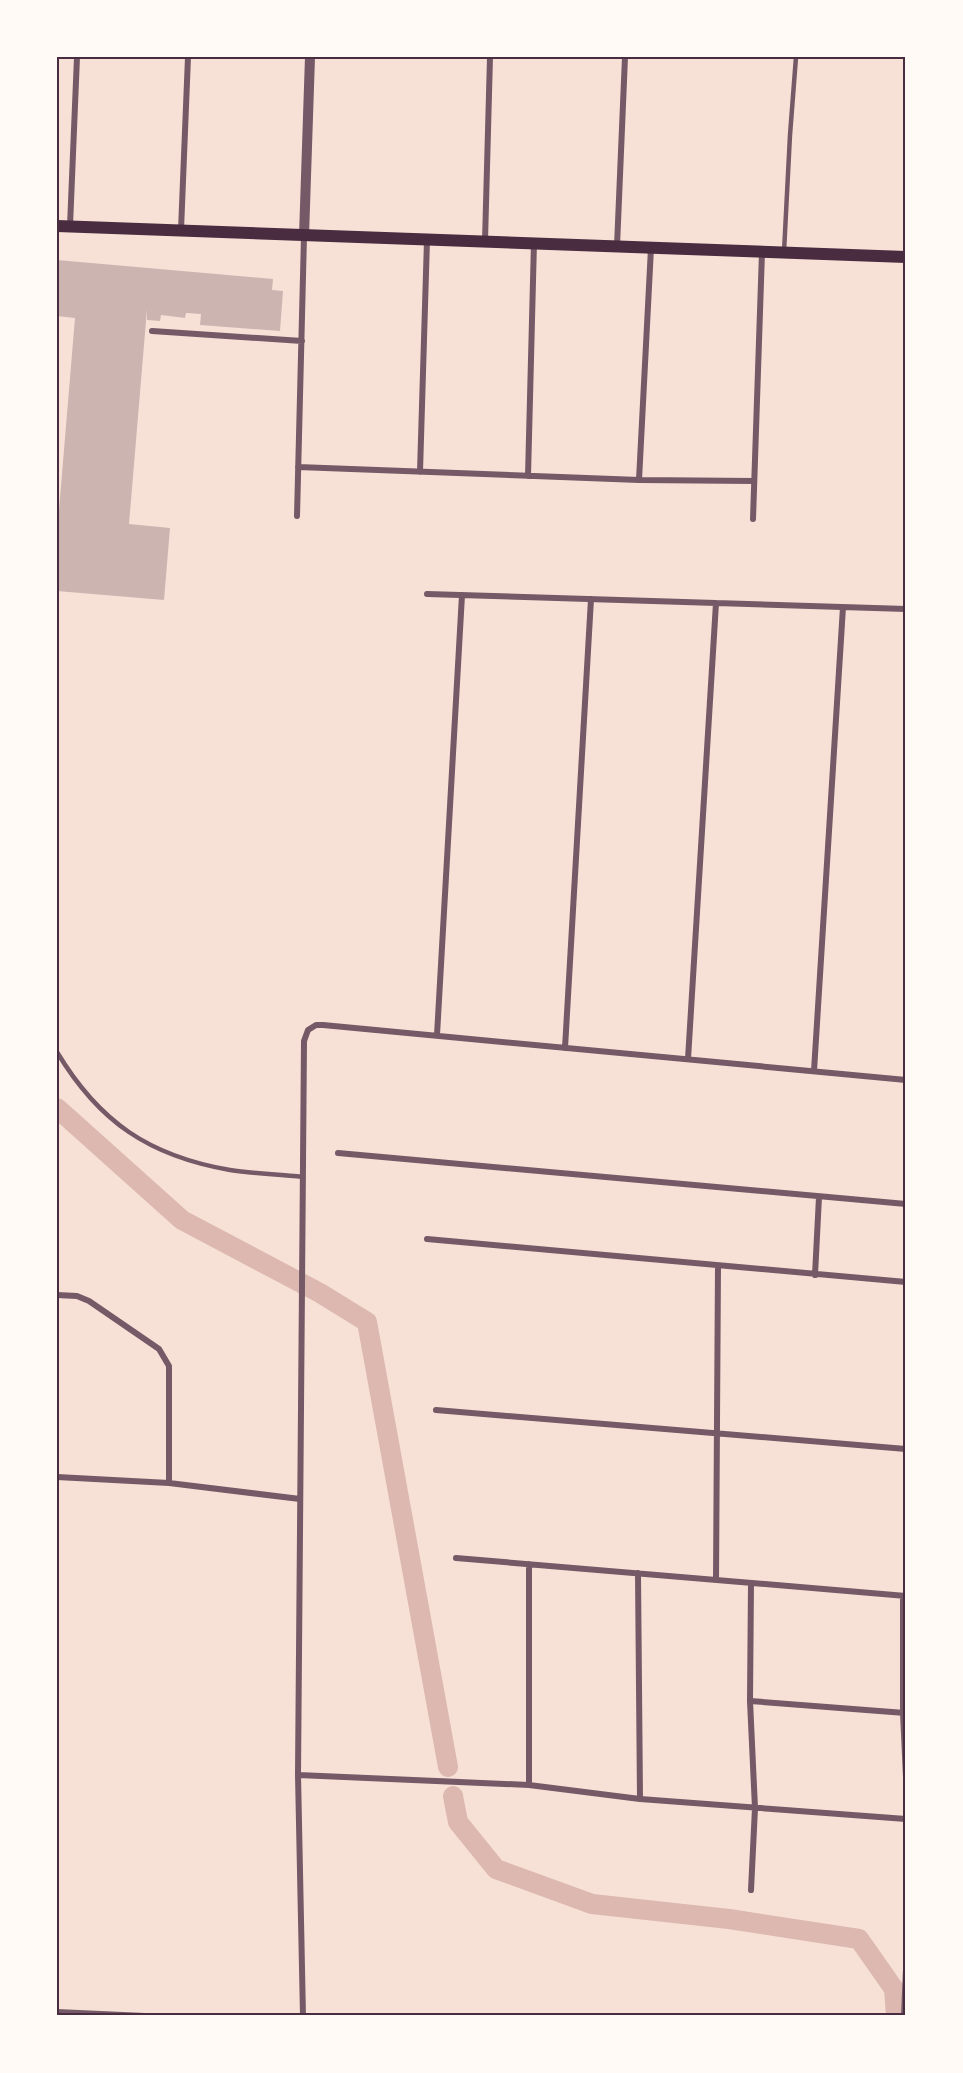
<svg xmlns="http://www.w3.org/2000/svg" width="963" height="2073" font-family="Inter,sans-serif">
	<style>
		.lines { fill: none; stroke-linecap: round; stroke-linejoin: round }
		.canal { stroke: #dcb8b0; stroke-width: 20 }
		.building { fill: #ccb4b1 }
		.service { stroke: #755966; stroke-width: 4.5 }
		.minor { stroke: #755966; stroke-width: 6 }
		.tertiary { stroke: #755966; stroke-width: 10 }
		.secondary { stroke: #4a2c40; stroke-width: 12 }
		.neatline { fill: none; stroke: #4a2c40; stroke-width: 2 }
	</style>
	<rect width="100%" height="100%" fill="#f7e1d7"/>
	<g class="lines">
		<!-- canal -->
		<path class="canal" d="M 57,1108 L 182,1220 L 320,1293 L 367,1322 L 448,1767
			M 453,1796 L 458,1822 L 496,1869 L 592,1904 L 729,1919 L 859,1939 L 894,1989 L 896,2016"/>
	</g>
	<!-- building -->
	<path class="building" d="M 57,260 L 273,279 L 272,290 L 283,291 L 280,331 L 200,325 L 201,314 L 186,313 L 185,318 L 161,315 L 160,321 L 147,320 L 147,309 L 129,524 L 170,528 L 164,600 L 57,591 L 57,510 L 59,510 L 75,318 L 57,316 Z"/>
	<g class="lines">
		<!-- service -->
		<path class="service" d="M 784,252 L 790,135 L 796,57
			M 57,1052 C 99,1122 149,1156 230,1170 C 254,1174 279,1174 303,1177"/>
		<!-- minor -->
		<path class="minor" d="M 70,226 L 77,57
			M 181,230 L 188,57
			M 485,241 L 490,57
			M 617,246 L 625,57
			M 152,331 L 302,341
			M 298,467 L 639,480 L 754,481
			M 420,472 L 427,240
			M 528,476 L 534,242
			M 639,480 L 651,248
			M 297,516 L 304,236
			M 753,519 L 762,252
			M 427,594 L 906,609
			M 437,1035 L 462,595
			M 565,1048 L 591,599
			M 688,1059 L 716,603
			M 814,1071 L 843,607
			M 338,1153 L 906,1204
			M 427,1239 L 906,1282
			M 815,1275 L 819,1197
			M 57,1295 L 77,1296 L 89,1301 L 159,1349 L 169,1366 L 169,1483
			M 436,1410 L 906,1449
			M 57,1477 L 169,1483 L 300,1499
			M 456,1558 L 906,1596
			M 529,1564 L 529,1785
			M 638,1573 L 640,1799
			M 716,1580 L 718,1266
			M 751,1583 L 750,1701 L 755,1808 L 751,1890
			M 903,1596 L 903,1713 L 906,1777
			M 750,1701 L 905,1713
			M 298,1775 L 529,1785 L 640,1799 L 906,1819
			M 57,2012 L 145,2016
			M 303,2016 L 298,1775 L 304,1041 L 308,1030 L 316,1025 L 323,1025 L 906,1080
			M 904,2016 L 906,1969"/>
		<!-- tertiary -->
		<path class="tertiary" d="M 304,236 L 310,57"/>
		<!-- secondary -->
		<path class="secondary" d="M 57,226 L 906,257"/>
	</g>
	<!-- border -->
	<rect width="963" height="2073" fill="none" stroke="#fffaf5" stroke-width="117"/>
	<rect x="58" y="58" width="846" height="1956" class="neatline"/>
</svg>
